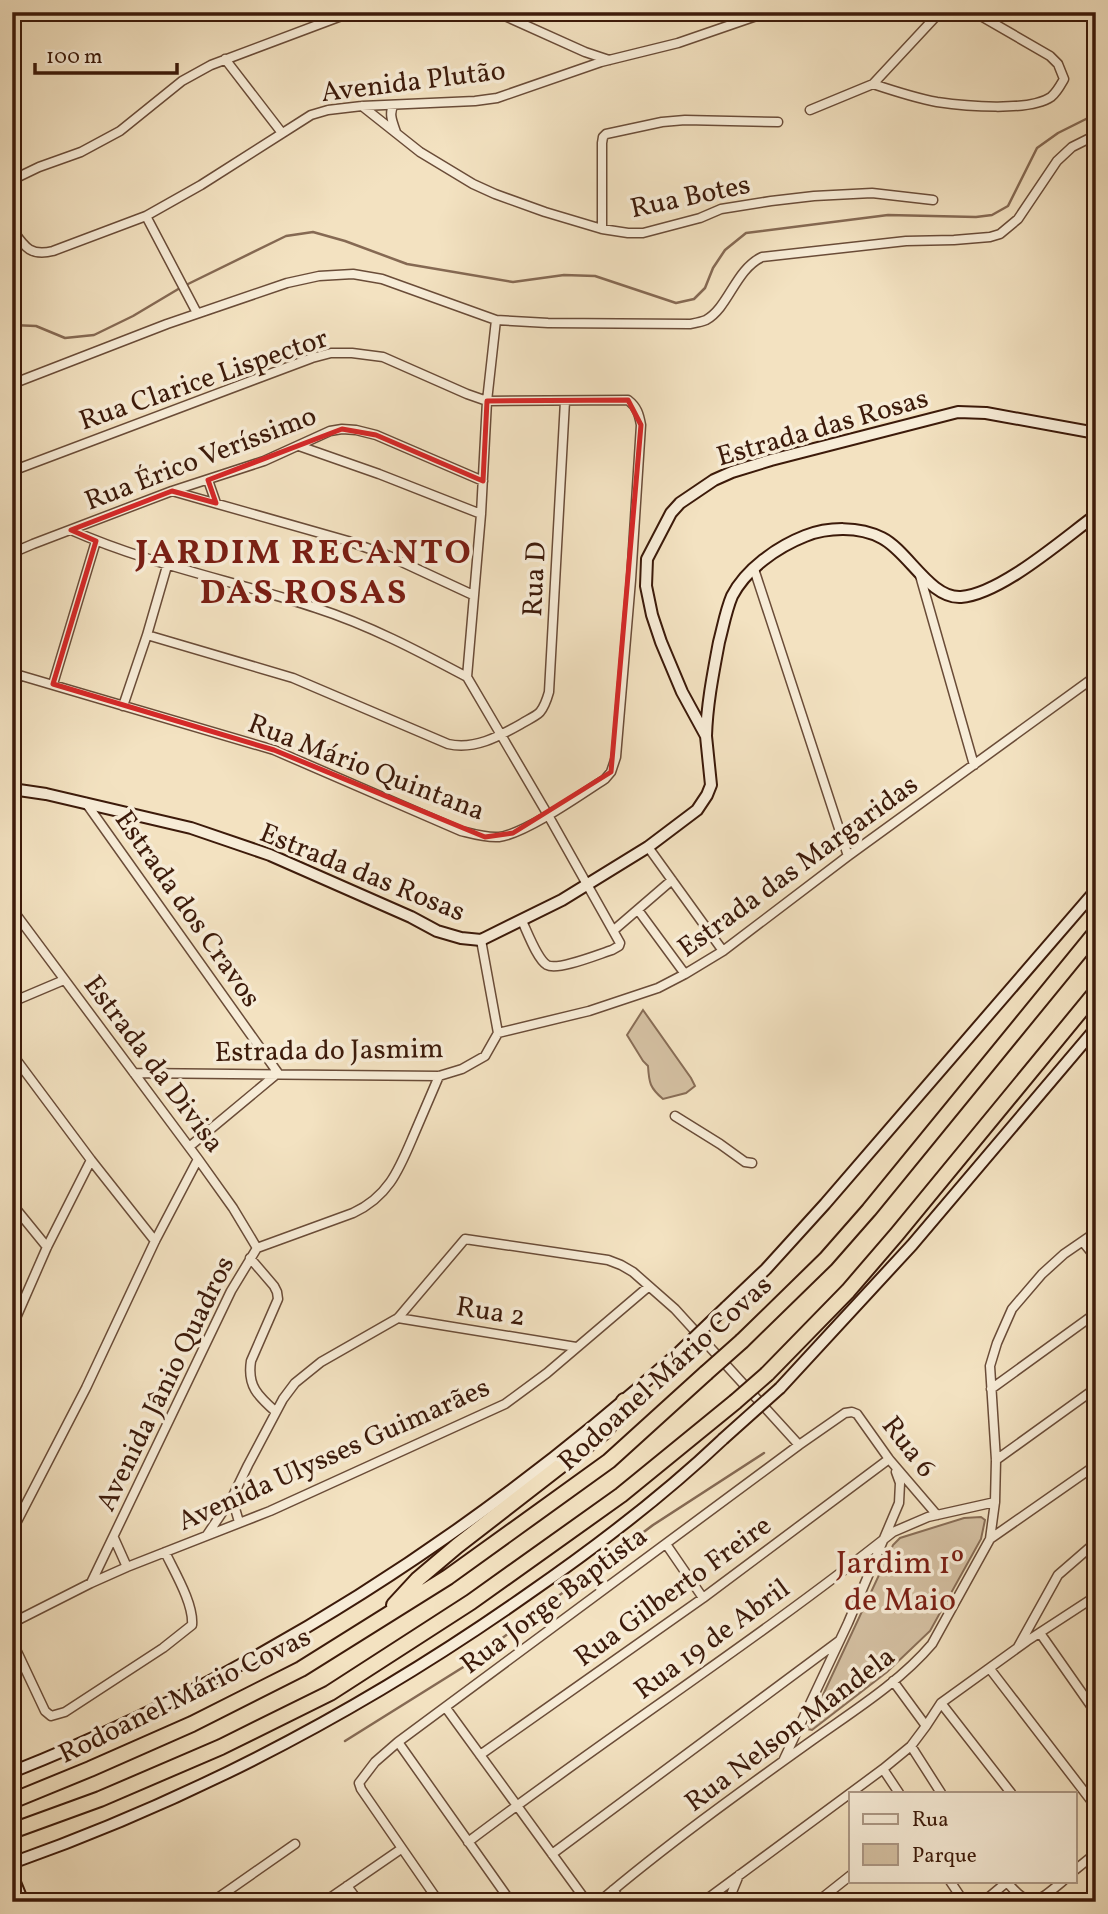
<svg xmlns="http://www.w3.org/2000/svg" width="1108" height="1914" font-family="Vollkorn,serif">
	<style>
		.green { fill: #d4c0a2; stroke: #886d56; stroke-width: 2 }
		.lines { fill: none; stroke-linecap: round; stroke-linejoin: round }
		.stream { stroke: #856953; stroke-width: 2.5 }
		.street-casing { stroke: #6a4c38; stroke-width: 11 }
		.secondary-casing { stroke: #3c1a0a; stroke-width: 14 }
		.highway-casing { stroke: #3c1a0a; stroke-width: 18 }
		.street { stroke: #f7ecd7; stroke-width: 8 }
		.secondary { stroke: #f7ecd7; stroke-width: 10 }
		.highway { stroke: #f3e2c1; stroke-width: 14 }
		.secondary-bridge-casing { stroke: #3c1a0a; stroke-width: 14; stroke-linecap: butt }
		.highway-bridge-casing { stroke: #3c1a0a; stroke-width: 18; stroke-linecap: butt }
		.secondary-bridge { stroke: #f7ecd7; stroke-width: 10 }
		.highway-bridge { stroke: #f3e2c1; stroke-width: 14 }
		.marked { fill: none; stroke: #d62828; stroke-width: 5; stroke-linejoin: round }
		.labels { text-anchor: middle; stroke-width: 7; stroke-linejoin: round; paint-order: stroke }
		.street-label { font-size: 28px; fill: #3c1a0a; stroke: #f7ecd7 }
		.quarter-label { font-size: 32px; fill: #7a1f14; stroke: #f7ecd7 }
		.district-label { font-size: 35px; font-weight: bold; letter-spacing: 2px; fill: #7a1f14; stroke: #f7ecd7 }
	</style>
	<rect width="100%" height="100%" fill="#f3e2c1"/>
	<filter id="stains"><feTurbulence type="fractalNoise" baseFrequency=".00286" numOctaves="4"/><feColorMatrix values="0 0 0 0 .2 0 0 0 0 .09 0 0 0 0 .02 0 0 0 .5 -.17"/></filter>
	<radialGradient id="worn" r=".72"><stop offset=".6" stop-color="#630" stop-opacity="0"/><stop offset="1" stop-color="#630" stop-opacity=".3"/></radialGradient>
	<!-- green -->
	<path class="green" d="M 643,1010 L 691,1078 L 695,1086 L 686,1093 L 663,1099 C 650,1088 649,1083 648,1066 L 643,1061 L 627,1035 Z
		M 981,1517 L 985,1520 L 981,1539 L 930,1631 L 887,1672 L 812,1730 L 807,1729 L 893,1545 L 900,1538 L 964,1518 Z"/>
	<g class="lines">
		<!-- stream -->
		<path class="stream" d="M 186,285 L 286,236 L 313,232 L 345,241 L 407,264 L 513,282 L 564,275 L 595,276 L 676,303 L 694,299 L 705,288 L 713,268 L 725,250 L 746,233 L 888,215 L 976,217 L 992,215 L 1008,206 L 1037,148 L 1058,133 L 1096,114
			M 12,325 L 36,326 L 65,338 L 94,335 L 133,316 L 180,288
			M 345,1741 L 465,1666 L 653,1525 L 764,1453"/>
		<!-- street casing -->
		<g class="street-casing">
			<path id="street" d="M 496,12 L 585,52 L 609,60
				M 225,59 L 282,133
				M 873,84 C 894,91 915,98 937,102 C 964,106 1029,112 1051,97 C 1057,92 1060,86 1064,79 L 1058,64 L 1050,56 L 974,12
				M 394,105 C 388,113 393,123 396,132
				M 362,106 L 420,152 L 473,184 L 495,194 L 545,212 L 602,229 L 628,233 L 643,233 L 700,218 L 721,209 L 771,201 L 814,196 L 872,193 L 933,200
				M 810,110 L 873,84 L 940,12
				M 12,180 L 39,167 L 81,152 L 120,131 L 182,81 L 211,65 L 352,12
				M 146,216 L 197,313
				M 12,229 C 24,246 30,257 53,251 L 146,216 L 201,185 L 311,115 L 328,110 L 362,106 L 475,101 L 497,98 L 601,62 L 678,43 L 768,12
				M 602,229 L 602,143 L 603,137 L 606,134 L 662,122 L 685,120 L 778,122
				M 496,320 L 487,401 L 481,514 L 467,677 L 548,815 L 620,943 L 619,946 L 612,950 C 599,954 558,971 547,965 C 537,959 527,931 522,921
				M 12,384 L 167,324 L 287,283 L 319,276 L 353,274 L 382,279 L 496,320 L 548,323 L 690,324 C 695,323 701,322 706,320 C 729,307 735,270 762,257 L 906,241 L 954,240 L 990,237 L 1000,234 L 1018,219 L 1057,161 L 1072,147 L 1096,135
				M 299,446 L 379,474 L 481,514
				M 12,471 L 312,358 L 331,353 L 352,353 L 383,357 L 467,394 L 487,401 L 628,400 C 637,407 639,414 641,425 L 631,580 L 616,757 L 611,772 L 605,779 C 582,794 525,834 499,837 C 486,838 473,834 461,831 L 274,750 L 12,673
				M 208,480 L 216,503
				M 172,491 L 348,541 L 389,556 L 473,595
				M 71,530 C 150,565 235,581 316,608 C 369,625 418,651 467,677
				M 12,553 L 33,544 L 172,491 L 264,461 L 330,431 L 342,429 L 356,430 L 376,435 L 483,481
				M 754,569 L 848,856
				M 919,572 L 974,765
				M 147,635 L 293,678 L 448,744 C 474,750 498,737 521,724 C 527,720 535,717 540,712 C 545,706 547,699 549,692 L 565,401
				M 53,684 L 96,541
				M 12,703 L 18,675
				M 123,706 L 147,635 L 167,566
				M 86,803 L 278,1073 L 189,1147
				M 648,847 L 723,951
				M 12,909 L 198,1159 L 233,1208 L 257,1248
				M 638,910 L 685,974
				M 614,930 L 672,880
				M 12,1002 L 64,980
				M 498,1033 L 589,1011 L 658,988 L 685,974 L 723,951 L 848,856 L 1096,676
				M 12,1054 L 91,1160 L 155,1241
				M 134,1073 L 439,1076 L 462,1069 L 485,1056 L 498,1033 L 481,940
				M 675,1116 L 720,1144 L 745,1162 L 752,1163
				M 12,1204 L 47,1247
				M 1083,1242 L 1096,1258
				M 257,1248 L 353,1213 C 390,1196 400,1167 415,1132 C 423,1113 431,1095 439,1076
				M 250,1258 L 274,1286 L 277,1292 L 278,1299 L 251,1361 C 247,1386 258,1396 276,1412
				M 398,1318 L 576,1347
				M 12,1327 L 47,1247 L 91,1160
				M 991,1389 L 1096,1313
				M 996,1460 L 1096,1388
				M 232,1498 L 239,1522
				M 12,1531 L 86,1388 L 155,1241 L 198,1159
				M 207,1535 L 232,1498 L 248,1465 L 283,1399 L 295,1383 L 321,1362 L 398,1318 L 465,1239 L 608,1260 L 621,1265 L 633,1272 L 675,1309 L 799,1445
				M 114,1538 L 127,1567
				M 990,1539 L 1096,1465
				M 666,1544 L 703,1598
				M 91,1583 L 231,1291 L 257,1248
				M 12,1623 L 91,1583 L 127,1567 L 270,1511 L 505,1404 L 547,1373 L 648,1287
				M 1040,1633 L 1096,1713
				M 12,1641 L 45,1711 L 51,1716 L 65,1712 L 163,1648 L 192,1625 C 194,1604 174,1571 165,1552
				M 1018,1647 L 1058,1575 L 1096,1542
				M 990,1669 L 1096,1807
				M 893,1681 L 926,1726
				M 941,1703 L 1011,1793
				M 446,1708 L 587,1902
				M 398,1742 L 511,1902
				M 911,1746 L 941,1793
				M 480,1755 L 703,1598 L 889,1459
				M 784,1759 L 848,1623 L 899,1503 L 900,1483 L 896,1472
				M 883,1769 L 899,1793
				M 468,1842 C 608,1736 756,1641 893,1532 L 928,1517 L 995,1502
				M 552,1854 L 839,1641
				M 1075,1870 L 1096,1853
				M 950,1881 L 964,1902
				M 1006,1881 C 1031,1911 1036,1903 1063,1881
				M 347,1886 L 359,1902
				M 613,1890 L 622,1902
				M 212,1902 L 295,1844
				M 324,1902 L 401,1849
				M 439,1902 L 361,1789 L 359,1783 L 375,1762 L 398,1742 L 799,1445 L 845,1413 L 852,1412 L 857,1414 L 889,1459 L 937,1515
				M 599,1902 C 665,1846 737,1794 807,1744 C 850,1713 898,1684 932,1644 L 990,1539 L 995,1502 L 996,1460 L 990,1366 L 997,1343 L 1012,1309 L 1042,1274 L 1064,1254 L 1096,1232
				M 703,1902 L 883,1769 L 911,1746 L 926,1726 L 941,1703 L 1027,1641 L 1096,1596
				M 728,1902 L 739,1875
				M 817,1902 L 851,1875
				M 983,1902 L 1007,1882"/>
		</g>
		<!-- secondary casing -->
		<g class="secondary-casing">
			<path id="secondary" d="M 706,736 C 707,704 713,674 719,642 C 723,627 726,610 732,596 C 746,569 777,547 805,536 C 828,527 859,526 882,538 C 908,551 930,599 961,597 C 1001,594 1063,539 1096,515
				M 12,789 L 46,794 L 191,828 L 270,855 L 411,917 L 437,931 L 461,938 L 481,940 L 562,900 L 648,847 L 697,810 L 707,795 L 711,785 L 706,736 L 682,692 L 661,642 L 652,615 L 646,586 L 647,559 L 671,513 L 680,503 L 714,480 L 732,472 L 771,460 L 958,412 L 986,413 L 1096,433
				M 726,1307 L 766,1269 L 825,1204 L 1096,890
				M 780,1388 L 912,1245 L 1096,1028
				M 12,1772 C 257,1675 480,1530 676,1355
				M 12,1863 C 196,1798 369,1706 528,1594 C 596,1547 663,1496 723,1439
				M 12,1875 L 23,1902"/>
		</g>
		<!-- highway casing -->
		<g class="highway-casing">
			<path id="highway" d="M 742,1341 L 826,1259 L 869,1210 L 1096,932
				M 767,1374 L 848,1291 L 897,1234 L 1096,992
				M 394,1605 L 418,1579 L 457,1546 L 604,1432 L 623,1409 L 624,1401
				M 12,1801 L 90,1769 L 192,1724 L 301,1669 L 448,1577 L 609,1461 L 706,1373
				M 12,1831 L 100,1799 L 221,1747 L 330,1693 L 471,1602 L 621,1495 L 735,1402"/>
		</g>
		<!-- street -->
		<use href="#street" class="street"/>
		<!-- secondary -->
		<use href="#secondary" class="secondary"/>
		<!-- highway -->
		<use href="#highway" class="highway"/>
		<!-- secondary-bridge casing -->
		<g class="secondary-bridge-casing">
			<path id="secondary-bridge" d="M 676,1355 L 726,1307
				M 723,1439 L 780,1388"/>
		</g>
		<!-- highway-bridge casing -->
		<g class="highway-bridge-casing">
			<path id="highway-bridge" d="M 706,1373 L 742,1341
				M 735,1402 L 767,1374"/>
		</g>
		<!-- secondary-bridge -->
		<use href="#secondary-bridge" class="secondary-bridge"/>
		<!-- highway-bridge -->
		<use href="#highway-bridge" class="highway-bridge"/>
	</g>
	<!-- marked area -->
	<path class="marked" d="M 628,400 L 641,425 L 611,772 L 513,833 L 485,837 L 274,750 L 53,684 L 96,541 L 71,530 L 172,491 L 216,503 L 208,480 L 342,429 L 376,435 L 483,481 L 487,401 Z"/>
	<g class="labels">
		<!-- street labels -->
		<g class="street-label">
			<text transform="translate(413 80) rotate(-7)" y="10">Avenida Plutão</text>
			<text transform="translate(690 195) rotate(-12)" y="10">Rua Botes</text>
			<text transform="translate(203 378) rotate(-19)" y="10">Rua Clarice Lispector</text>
			<text transform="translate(822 426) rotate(-16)" y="10">Estrada das Rosas</text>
			<text transform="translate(200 457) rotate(-21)" y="10">Rua Érico Veríssimo</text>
			<text transform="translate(533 579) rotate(-87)" y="10">Rua D</text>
			<text transform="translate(367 766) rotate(21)" y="10">Rua Mário Quintana</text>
			<text transform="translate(797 865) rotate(-36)" y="10">Estrada das Margaridas</text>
			<text transform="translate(363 871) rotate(22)" y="10">Estrada das Rosas</text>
			<text transform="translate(189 908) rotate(55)" y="10">Estrada dos Cravos</text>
			<text transform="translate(329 1049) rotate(-1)" y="10">Estrada do Jasmim</text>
			<text transform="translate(155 1063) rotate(53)" y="10">Estrada da Divisa</text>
			<text transform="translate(491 1310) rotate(9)" y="10">Rua 2</text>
			<text transform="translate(664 1372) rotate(-42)" y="10">Rodoanel Mário Covas</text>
			<text transform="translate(164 1383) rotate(-64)" y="10">Avenida Jânio Quadros</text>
			<text transform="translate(910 1446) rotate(52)" y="10">Rua 6</text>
			<text transform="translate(333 1453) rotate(-24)" y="10">Avenida Ulysses Guimarães</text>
			<text transform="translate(672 1590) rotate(-36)" y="10">Rua Gilberto Freire</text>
			<text transform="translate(553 1599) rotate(-37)" y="10">Rua Jorge Baptista</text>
			<text transform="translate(711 1638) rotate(-36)" y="10">Rua 19 de Abril</text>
			<text transform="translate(184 1694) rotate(-26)" y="10">Rodoanel Mário Covas</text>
			<text transform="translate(789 1728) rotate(-37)" y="10">Rua Nelson Mandela</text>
		</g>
		<!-- quarter labels -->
		<g class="quarter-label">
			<text x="900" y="1573">Jardim 1º<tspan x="900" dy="37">de Maio</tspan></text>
		</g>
		<!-- district labels -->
		<g class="district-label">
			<text x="304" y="563">JARDIM RECANTO<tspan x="304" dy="40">DAS ROSAS</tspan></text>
		</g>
	</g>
	<!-- margin -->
	<rect width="1108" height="1914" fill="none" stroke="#f3e2c1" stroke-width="42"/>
	<rect x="14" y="14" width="1080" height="1886" fill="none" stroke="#3c1a0a" stroke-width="3.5"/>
	<rect x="21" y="21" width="1066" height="1872" fill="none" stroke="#3c1a0a" stroke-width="2"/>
	<!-- legend -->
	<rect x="849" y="1792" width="228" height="91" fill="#f7ecd7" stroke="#ac9885" stroke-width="2"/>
	<rect x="863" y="1814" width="35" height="10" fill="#f7ecd7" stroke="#ac9885" stroke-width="2"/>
	<text x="912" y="1826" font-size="21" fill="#3c1a0a">Rua</text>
	<rect x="863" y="1844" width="35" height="21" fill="#d4c0a2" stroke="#ac9885" stroke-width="2"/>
	<text x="912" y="1862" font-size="21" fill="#3c1a0a">Parque</text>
	<!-- scale -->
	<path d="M35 63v10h142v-10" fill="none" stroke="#3c1a0a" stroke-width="3.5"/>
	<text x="46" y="63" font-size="21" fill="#3c1a0a" stroke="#f7ecd7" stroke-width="5" paint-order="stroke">100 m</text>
	<rect width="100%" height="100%" filter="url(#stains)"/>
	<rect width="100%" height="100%" fill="url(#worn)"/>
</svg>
